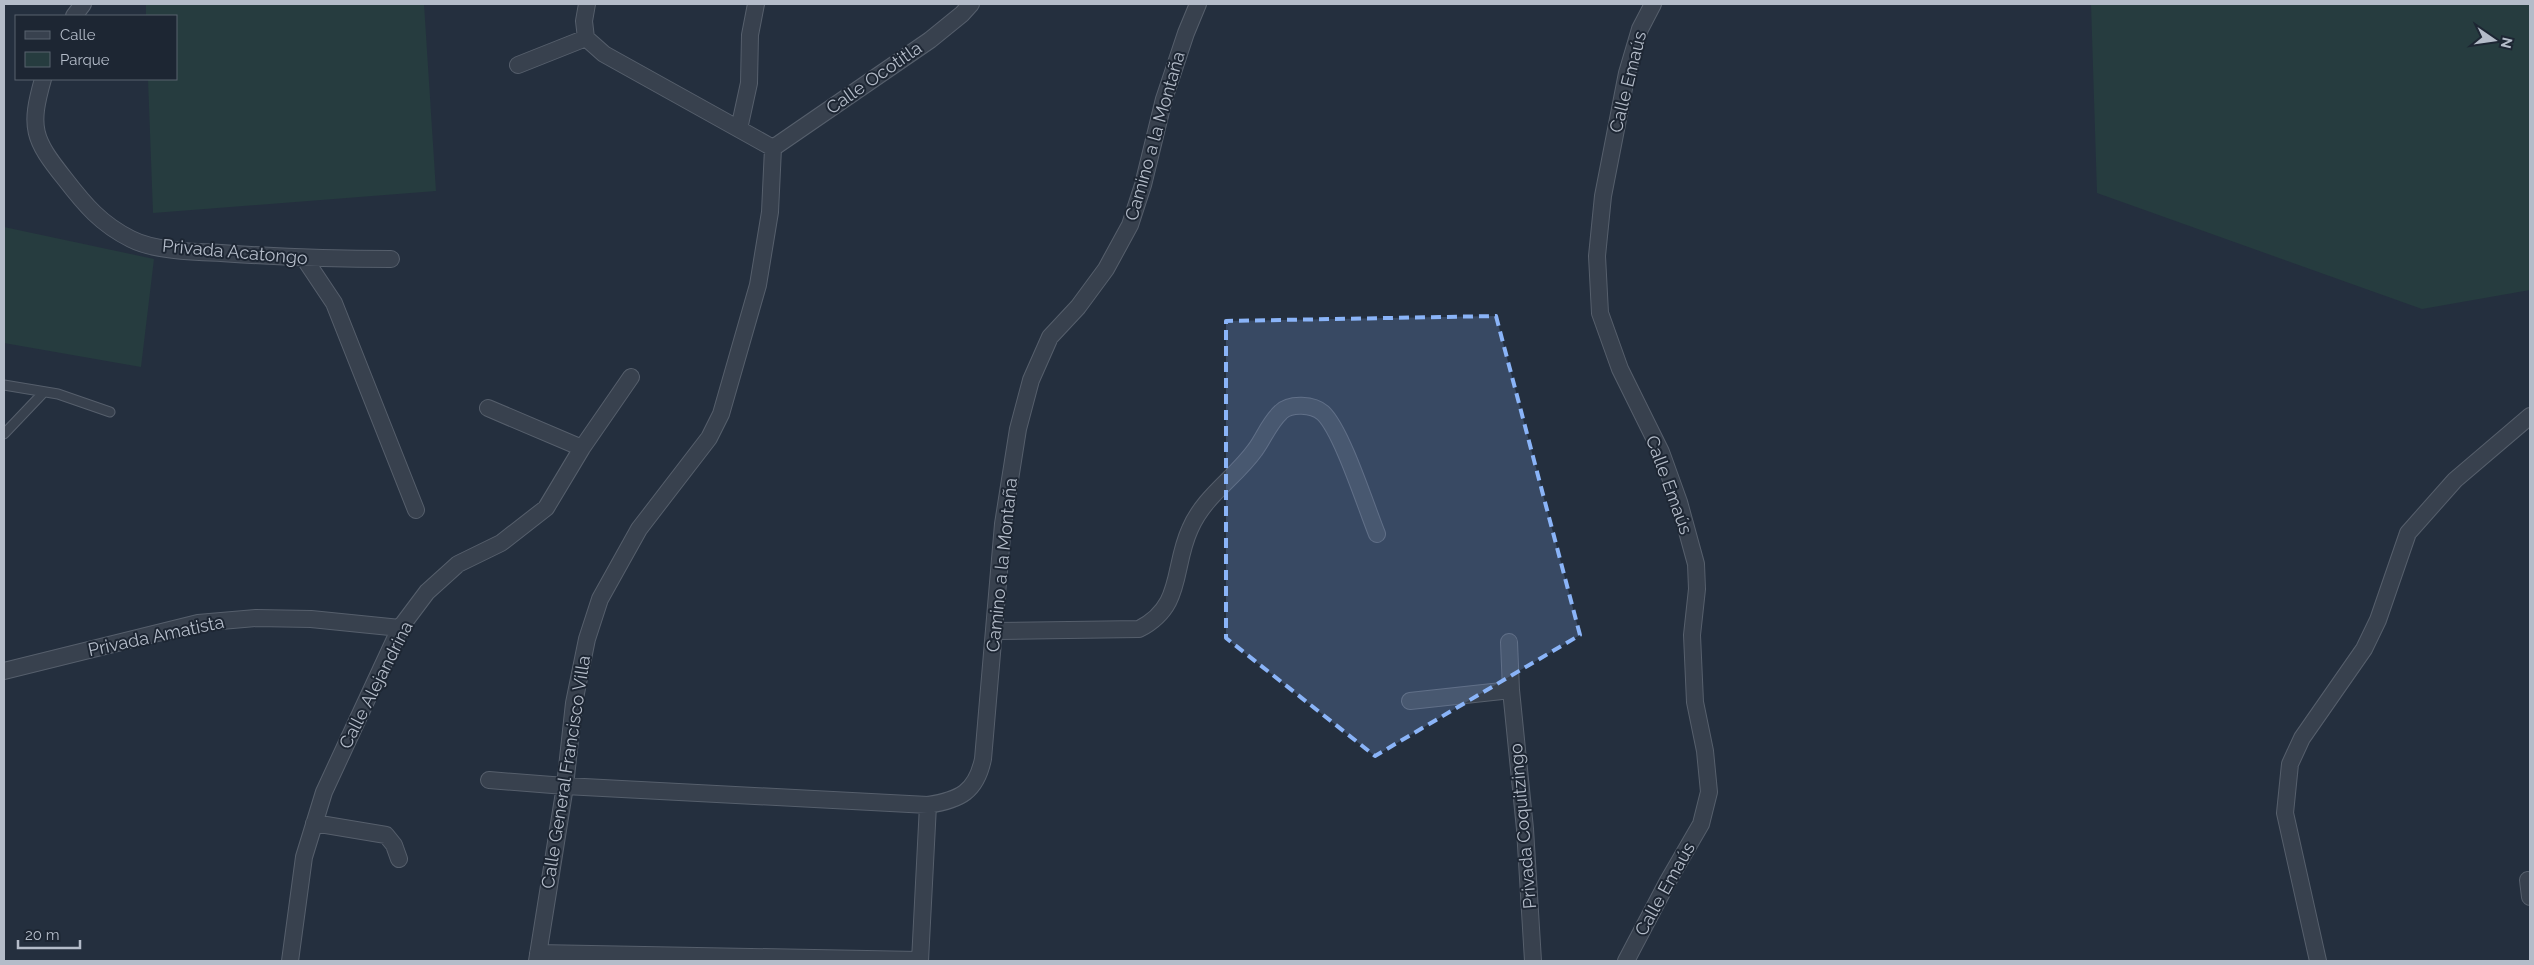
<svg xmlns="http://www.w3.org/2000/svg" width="2534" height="965" font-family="Raleway,sans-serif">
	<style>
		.green { fill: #263c3f }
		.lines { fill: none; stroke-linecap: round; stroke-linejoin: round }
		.lane-casing { stroke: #565f6c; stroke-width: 11 }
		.street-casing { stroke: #565f6c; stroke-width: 18 }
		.lane { stroke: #38414e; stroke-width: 9 }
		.street { stroke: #38414e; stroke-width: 16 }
		.marked { fill: #8ab4f8; fill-opacity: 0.2; stroke: #8ab4f8; stroke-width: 4; stroke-dasharray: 10 6; stroke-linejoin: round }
		.labels { text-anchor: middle; stroke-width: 4; stroke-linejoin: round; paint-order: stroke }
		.street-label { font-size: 18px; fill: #b4bcc9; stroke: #1d2633 }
	</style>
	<rect width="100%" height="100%" fill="#242f3e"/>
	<!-- green -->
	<path class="green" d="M 146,4 L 424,4 L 436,191 L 153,213 L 148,79 L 176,79 L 176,16 L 146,16 Z
		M 2091,4 L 2530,4 L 2530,290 L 2422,309 L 2097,193 Z
		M 4,227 L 154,259 L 141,367 L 4,343 Z"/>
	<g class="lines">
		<!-- lane casing -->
		<g class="lane-casing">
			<path id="lane" d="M 4,385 L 58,394 L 110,412
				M 4,434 L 44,392"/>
		</g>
		<!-- street casing -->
		<g class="street-casing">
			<path id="street" d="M 587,4 L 584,21 L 586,38 L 604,54 L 773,148
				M 74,16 L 83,4
				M 518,65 L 586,38
				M 43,79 C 29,128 33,139 65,179 C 85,205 101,224 131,239 C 154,251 195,252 221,253 C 278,257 334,259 391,259
				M 739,129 L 749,83 L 750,35 L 756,4
				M 773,148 L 930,40 L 962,14 L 971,4
				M 304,258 L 334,303 L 416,510
				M 488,408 L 582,448
				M 995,631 L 1139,629 C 1184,606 1172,568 1190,529 C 1204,496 1235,478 1255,450 C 1264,438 1269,423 1281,412 C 1290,403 1313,404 1323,413 C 1342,431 1366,507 1377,534
				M 1509,642 L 1511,690 L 1525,829 L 1533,961
				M 4,671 L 198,623 L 256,618 L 311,619 L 400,628
				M 1410,701 L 1511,690
				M 489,780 L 565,786 L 928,805 C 960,800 976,792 983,759 L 1003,524 L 1018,429 L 1031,380 L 1050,337 L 1078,307 L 1106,269 L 1130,225 L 1143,185 L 1164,99 L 1186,33 L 1198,4
				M 314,823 L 386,835 L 394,845 L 399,859
				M 2528,880 L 2530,897
				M 538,953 L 919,960
				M 290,961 L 304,857 L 324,792 L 400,628 L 427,592 L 458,564 L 501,543 L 546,508 L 582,448 L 631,377
				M 537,961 L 565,786 L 574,703 L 587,639 L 600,599 L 639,529 L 709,438 L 721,414 L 758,285 L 770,212 L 773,148
				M 920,961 L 928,805
				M 1626,961 L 1668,881 L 1701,824 L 1709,792 L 1705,751 L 1695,702 L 1692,635 L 1697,589 L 1696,564 L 1679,502 L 1661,452 L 1620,369 L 1600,313 L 1597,256 L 1603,196 L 1627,73 L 1640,29 L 1653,4
				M 2318,961 L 2285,813 L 2290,764 L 2302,738 L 2364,649 L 2378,620 L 2408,533 L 2455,480 L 2530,416"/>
		</g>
		<!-- lane -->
		<use href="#lane" class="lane"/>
		<!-- street -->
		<use href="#street" class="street"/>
	</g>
	<!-- marked area -->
	<path class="marked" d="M 1496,316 L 1580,635 L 1375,756 L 1226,638 L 1226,321 Z"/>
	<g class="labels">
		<!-- street labels -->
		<g class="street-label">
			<text transform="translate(874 78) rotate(-35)" y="6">Calle Ocotitla</text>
			<text transform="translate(1628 82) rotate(-76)" y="6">Calle Emaús</text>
			<text transform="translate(1155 136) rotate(-74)" y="6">Camino a la Montaña</text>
			<text transform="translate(235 252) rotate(5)" y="6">Privada Acatongo</text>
			<text transform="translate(1669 485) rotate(70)" y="6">Calle Emaús</text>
			<text transform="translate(1002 565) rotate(-84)" y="6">Camino a la Montaña</text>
			<text transform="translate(156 636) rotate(-12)" y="6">Privada Amatista</text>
			<text transform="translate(376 685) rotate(-63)" y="6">Calle Alejandrina</text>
			<text transform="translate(566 772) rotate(-81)" y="6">Calle General Francisco Villa</text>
			<text transform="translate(1523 826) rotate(-95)" y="6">Privada Coquitzingo</text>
			<text transform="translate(1665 889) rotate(-61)" y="6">Calle Emaús</text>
		</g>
	</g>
	<!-- border -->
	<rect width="2534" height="965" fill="none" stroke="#b4bcc9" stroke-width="10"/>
	<!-- legend -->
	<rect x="15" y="15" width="162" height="65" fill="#1d2633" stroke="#59626f"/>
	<rect x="25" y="31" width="25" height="8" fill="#38414e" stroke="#59626f"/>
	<text x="60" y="40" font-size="15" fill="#b4bcc9">Calle</text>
	<rect x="25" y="52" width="25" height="15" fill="#263c3f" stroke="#59626f"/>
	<text x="60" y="65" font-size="15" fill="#b4bcc9">Parque</text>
	<!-- north arrow -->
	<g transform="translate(2494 40) rotate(103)" stroke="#1d2633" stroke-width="4" paint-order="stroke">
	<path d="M0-4L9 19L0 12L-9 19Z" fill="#b4bcc9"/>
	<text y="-8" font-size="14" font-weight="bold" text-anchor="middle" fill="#b4bcc9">N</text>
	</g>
	<!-- scale -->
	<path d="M18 940v8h62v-8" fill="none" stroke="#b4bcc9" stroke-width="2.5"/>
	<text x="25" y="940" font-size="15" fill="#b4bcc9" stroke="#1d2633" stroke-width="4" paint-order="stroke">20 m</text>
</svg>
